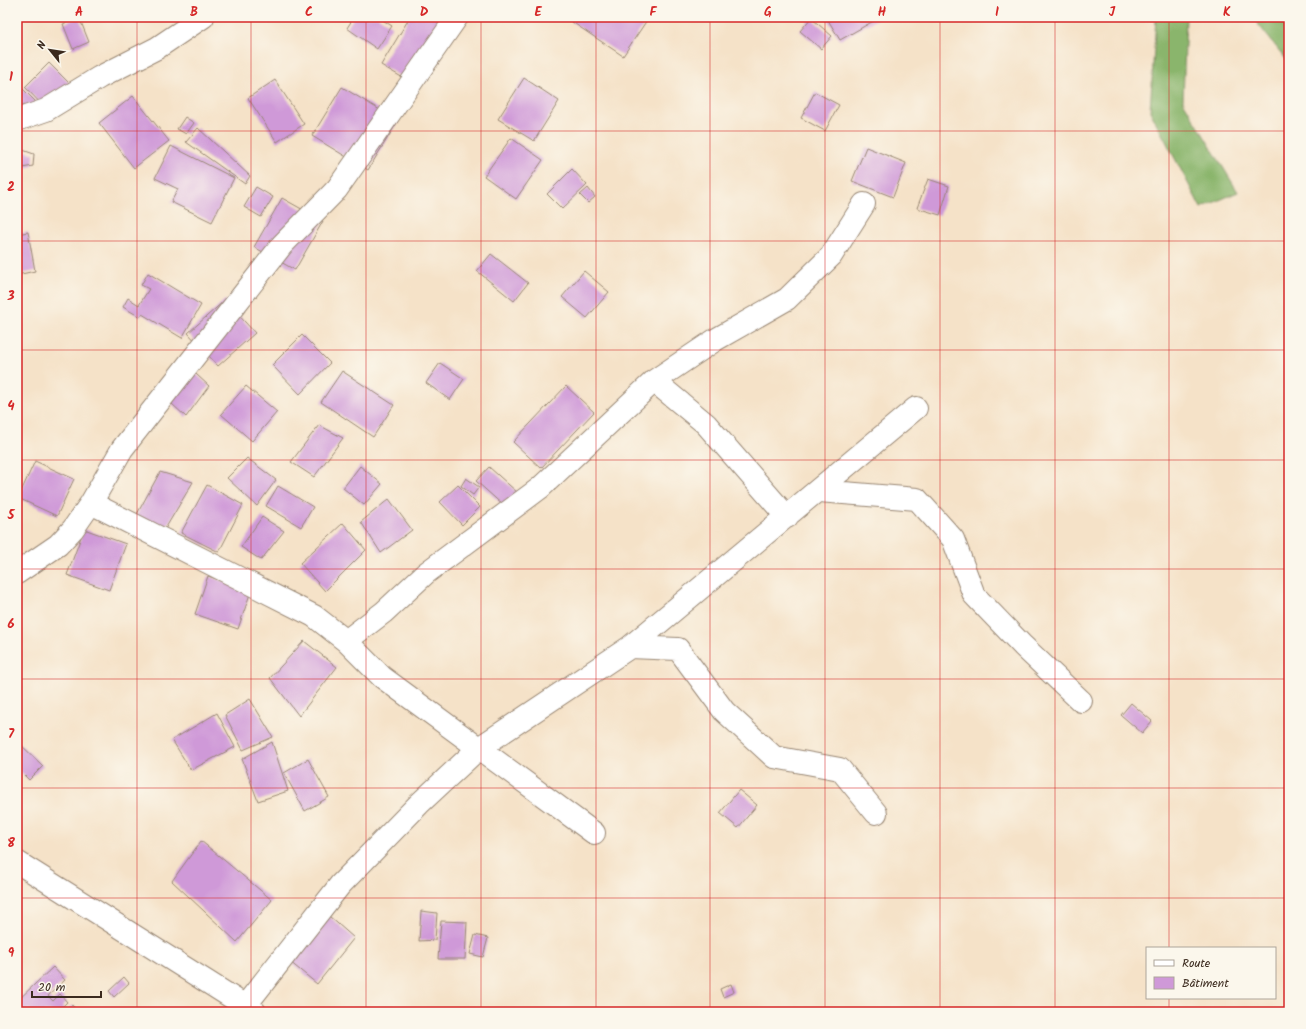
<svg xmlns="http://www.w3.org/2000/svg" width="1306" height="1029" font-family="Kalam,sans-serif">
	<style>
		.forest { fill: #8ab56c; stroke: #627045 }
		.building { fill: #cf99d8 }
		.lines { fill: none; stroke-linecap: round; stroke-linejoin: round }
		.minor-casing { stroke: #988673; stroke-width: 24 }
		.minor { stroke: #fff; stroke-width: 22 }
		.grid { fill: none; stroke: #d62828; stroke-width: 1; stroke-opacity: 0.55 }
		.neatline { fill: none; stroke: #d62828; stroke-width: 1.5 }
		.grid-label { font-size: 13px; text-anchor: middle; font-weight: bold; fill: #d62828 }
	</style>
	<rect width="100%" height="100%" fill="#fbf7ec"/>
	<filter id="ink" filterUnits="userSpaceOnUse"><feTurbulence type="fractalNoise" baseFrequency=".025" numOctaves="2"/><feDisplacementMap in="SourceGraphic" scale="8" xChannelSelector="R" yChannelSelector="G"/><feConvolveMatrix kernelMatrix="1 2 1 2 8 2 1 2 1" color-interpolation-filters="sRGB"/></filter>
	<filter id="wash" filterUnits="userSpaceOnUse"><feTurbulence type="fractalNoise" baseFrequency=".012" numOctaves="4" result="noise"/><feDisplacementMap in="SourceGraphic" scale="16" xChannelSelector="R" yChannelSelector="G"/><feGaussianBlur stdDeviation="0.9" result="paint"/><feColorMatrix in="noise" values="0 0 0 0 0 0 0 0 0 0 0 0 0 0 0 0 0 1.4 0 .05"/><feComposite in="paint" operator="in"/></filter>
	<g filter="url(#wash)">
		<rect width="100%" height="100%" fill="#f5e2c8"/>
		<!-- forest -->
		<path class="forest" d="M 1156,17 L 1186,17 L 1183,101 L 1238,192 L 1201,208 L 1150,111 Z
			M 1246,17 L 1289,17 L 1289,63 L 1254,19 Z"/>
		<g id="blocks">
			<!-- building -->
			<path class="building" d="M 79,17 L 89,42 L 73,49 L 63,24 Z
				M 354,17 L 378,17 L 392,26 L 377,49 L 347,28 Z
				M 410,17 L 449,17 L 410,82 L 381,65 Z
				M 575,17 L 649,17 L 623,56 L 572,22 Z
				M 833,17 L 876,17 L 877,19 L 840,40 L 828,20 Z
				M 811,18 L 832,36 L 821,49 L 800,31 Z
				M 49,63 L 70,84 L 45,108 L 25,87 Z
				M 524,78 L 559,101 L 534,141 L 498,119 Z
				M 275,80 L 304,124 L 277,142 L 248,98 Z
				M 17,83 L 45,111 L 17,114 Z
				M 342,87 L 398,121 L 368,170 L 312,136 Z
				M 815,92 L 839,105 L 825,131 L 801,118 Z
				M 133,96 L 169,141 L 134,168 L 99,123 Z
				M 185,117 L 194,123 L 186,134 L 177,129 Z
				M 198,128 L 250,176 L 245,184 L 186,142 Z
				M 511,138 L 543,160 L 516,199 L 484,176 Z
				M 171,146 L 234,178 L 212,222 L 171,202 L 178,189 L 155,178 Z
				M 866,147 L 906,163 L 893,197 L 852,181 Z
				M 17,148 L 34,154 L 33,166 L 17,169 Z
				M 572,169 L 587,185 L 562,209 L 547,194 Z
				M 928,179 L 949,186 L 940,215 L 917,208 Z
				M 256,187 L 273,197 L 261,217 L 244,207 Z
				M 588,188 L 595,197 L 588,203 L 580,195 Z
				M 282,198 L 323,221 L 295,270 L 254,247 Z
				M 28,232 L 35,271 L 17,275 L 17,234 Z
				M 491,254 L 528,283 L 514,301 L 477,271 Z
				M 584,271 L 609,292 L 587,318 L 562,297 Z
				M 148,273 L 201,305 L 182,338 L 142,314 L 140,317 L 123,307 L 128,298 L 139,305 L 149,289 L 141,285 Z
				M 225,300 L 255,333 L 218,366 L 188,333 Z
				M 302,335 L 330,363 L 300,394 L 272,365 Z
				M 184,363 L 209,386 L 186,417 L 156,389 Z
				M 440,363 L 464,379 L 450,400 L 426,383 Z
				M 342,371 L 394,405 L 373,437 L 321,402 Z
				M 246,386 L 277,412 L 252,441 L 221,414 Z
				M 566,386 L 594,412 L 541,468 L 513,442 Z
				M 319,425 L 343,438 L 314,477 L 291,462 Z
				M 247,458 L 276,480 L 257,506 L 227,478 Z
				M 35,461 L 74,479 L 57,516 L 18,498 Z
				M 360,466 L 382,484 L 364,505 L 343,488 Z
				M 489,467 L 518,493 L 505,507 L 476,481 Z
				M 160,472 L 193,482 L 165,529 L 136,516 Z
				M 466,478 L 479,487 L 473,495 L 461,486 Z
				M 207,485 L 243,505 L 219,552 L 181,533 Z
				M 458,485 L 480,507 L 462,525 L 440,502 Z
				M 278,486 L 313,507 L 301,527 L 266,506 Z
				M 389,499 L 412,530 L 381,553 L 361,522 Z
				M 262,517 L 284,531 L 261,560 L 241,547 Z
				M 343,523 L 366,550 L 325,591 L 300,563 Z
				M 84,529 L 126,544 L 109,590 L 67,575 Z
				M 208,576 L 251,591 L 238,629 L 195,614 Z
				M 304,641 L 337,667 L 299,716 L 270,678 Z
				M 250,699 L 273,737 L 243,750 L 225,715 Z
				M 1131,703 L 1152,721 L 1142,733 L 1121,715 Z
				M 217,713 L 235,747 L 191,770 L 172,740 Z
				M 17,741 L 43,766 L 29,780 L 17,768 Z
				M 272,742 L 288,791 L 258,801 L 242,759 Z
				M 308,759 L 329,797 L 305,811 L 284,773 Z
				M 739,790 L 757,805 L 738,828 L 720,813 Z
				M 201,841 L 272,900 L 237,942 L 172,881 Z
				M 321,909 L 354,938 L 317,984 L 284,957 Z
				M 421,911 L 437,913 L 435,940 L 419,941 Z
				M 441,921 L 467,922 L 465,959 L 438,959 Z
				M 475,935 L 488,938 L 483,957 L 470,954 Z
				M 53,967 L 65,980 L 48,996 L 53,1001 L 60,994 L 67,1002 L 62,1007 L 66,1011 L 72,1005 L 78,1012 L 32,1012 L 29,1009 L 26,1012 L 17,1012 L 17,1001 Z
				M 124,977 L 129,983 L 114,997 L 109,991 Z
				M 731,984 L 734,992 L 723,997 L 720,989 Z
				M 390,1008 L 419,1011 L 419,1012 L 390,1012 Z"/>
		</g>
	</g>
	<g filter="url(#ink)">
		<use href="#blocks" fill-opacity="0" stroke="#988673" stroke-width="1"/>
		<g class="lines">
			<!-- minor casing -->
			<g class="minor-casing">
				<path id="minor" d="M 17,120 L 46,110 L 100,77 L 157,48 L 203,17
					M 654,381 L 706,424 L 787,517
					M 819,491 L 917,499 L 953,539 L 974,595 L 1023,646 L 1081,701
					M 91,503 L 314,616 L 346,641 L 382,677 L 594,833
					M 17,573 L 58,545 L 73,529 L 91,503 L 122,449 L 282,245 L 337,189 L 457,17
					M 346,641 L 384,612 L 426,573 L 540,488 L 654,381 L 715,340 L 787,299 L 831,256 L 864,204
					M 630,647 L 678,649 L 724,711 L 774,757 L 840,769 L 876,813
					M 17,862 L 255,1012
					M 245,1006 L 340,885 L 419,804 L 479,748 L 630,647 L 916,408"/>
			</g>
			<!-- minor -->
			<use href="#minor" class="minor"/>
		</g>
	</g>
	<!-- grid -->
	<path class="grid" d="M 137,17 L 137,1012M 251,17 L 251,1012M 366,17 L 366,1012M 481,17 L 481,1012M 596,17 L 596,1012M 710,17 L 710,1012M 825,17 L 825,1012M 940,17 L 940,1012M 1055,17 L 1055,1012M 1169,17 L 1169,948M 17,131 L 1289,131M 17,241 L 1289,241M 17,350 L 1289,350M 17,460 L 1289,460M 17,569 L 1289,569M 17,679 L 1289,679M 17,788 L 1289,788M 17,898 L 1289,898M 1169,998 L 1169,1012"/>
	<!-- margin -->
	<rect width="1306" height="1029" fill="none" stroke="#fbf7ec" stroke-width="44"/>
	<!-- legend -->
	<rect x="1146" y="947" width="130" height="52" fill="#fbf7ec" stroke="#aea59a"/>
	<rect x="1154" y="960" width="20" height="6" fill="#ffffff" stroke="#aea59a"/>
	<text x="1182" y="967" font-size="12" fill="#3b2a1e">Route</text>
	<rect x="1154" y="977" width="20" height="12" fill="#cf99d8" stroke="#aea59a"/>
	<text x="1182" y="987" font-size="12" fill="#3b2a1e">Bâtiment</text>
	<!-- north arrow -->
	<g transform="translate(50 50) rotate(300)" stroke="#fbf7ec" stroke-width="3" paint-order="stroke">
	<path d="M0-3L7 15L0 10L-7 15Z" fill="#3b2a1e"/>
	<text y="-6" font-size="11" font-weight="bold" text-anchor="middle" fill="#3b2a1e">N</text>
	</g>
	<!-- scale -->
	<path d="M32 991v6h69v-6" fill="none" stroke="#3b2a1e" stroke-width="2"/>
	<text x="38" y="991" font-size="12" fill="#3b2a1e" stroke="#fbf7ec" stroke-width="3" paint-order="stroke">20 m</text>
	<rect x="22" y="22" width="1262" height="985" class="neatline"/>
	<g class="grid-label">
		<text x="79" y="16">A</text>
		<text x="194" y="16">B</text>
		<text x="309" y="16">C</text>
		<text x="424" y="16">D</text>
		<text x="538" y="16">E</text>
		<text x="653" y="16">F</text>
		<text x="768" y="16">G</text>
		<text x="882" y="16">H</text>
		<text x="997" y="16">I</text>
		<text x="1112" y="16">J</text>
		<text x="1227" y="16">K</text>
		<text x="11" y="81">1</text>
		<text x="11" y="191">2</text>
		<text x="11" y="300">3</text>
		<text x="11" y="410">4</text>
		<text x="11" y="519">5</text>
		<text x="11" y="628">6</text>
		<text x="11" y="738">7</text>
		<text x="11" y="847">8</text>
		<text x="11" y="957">9</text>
	</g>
</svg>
